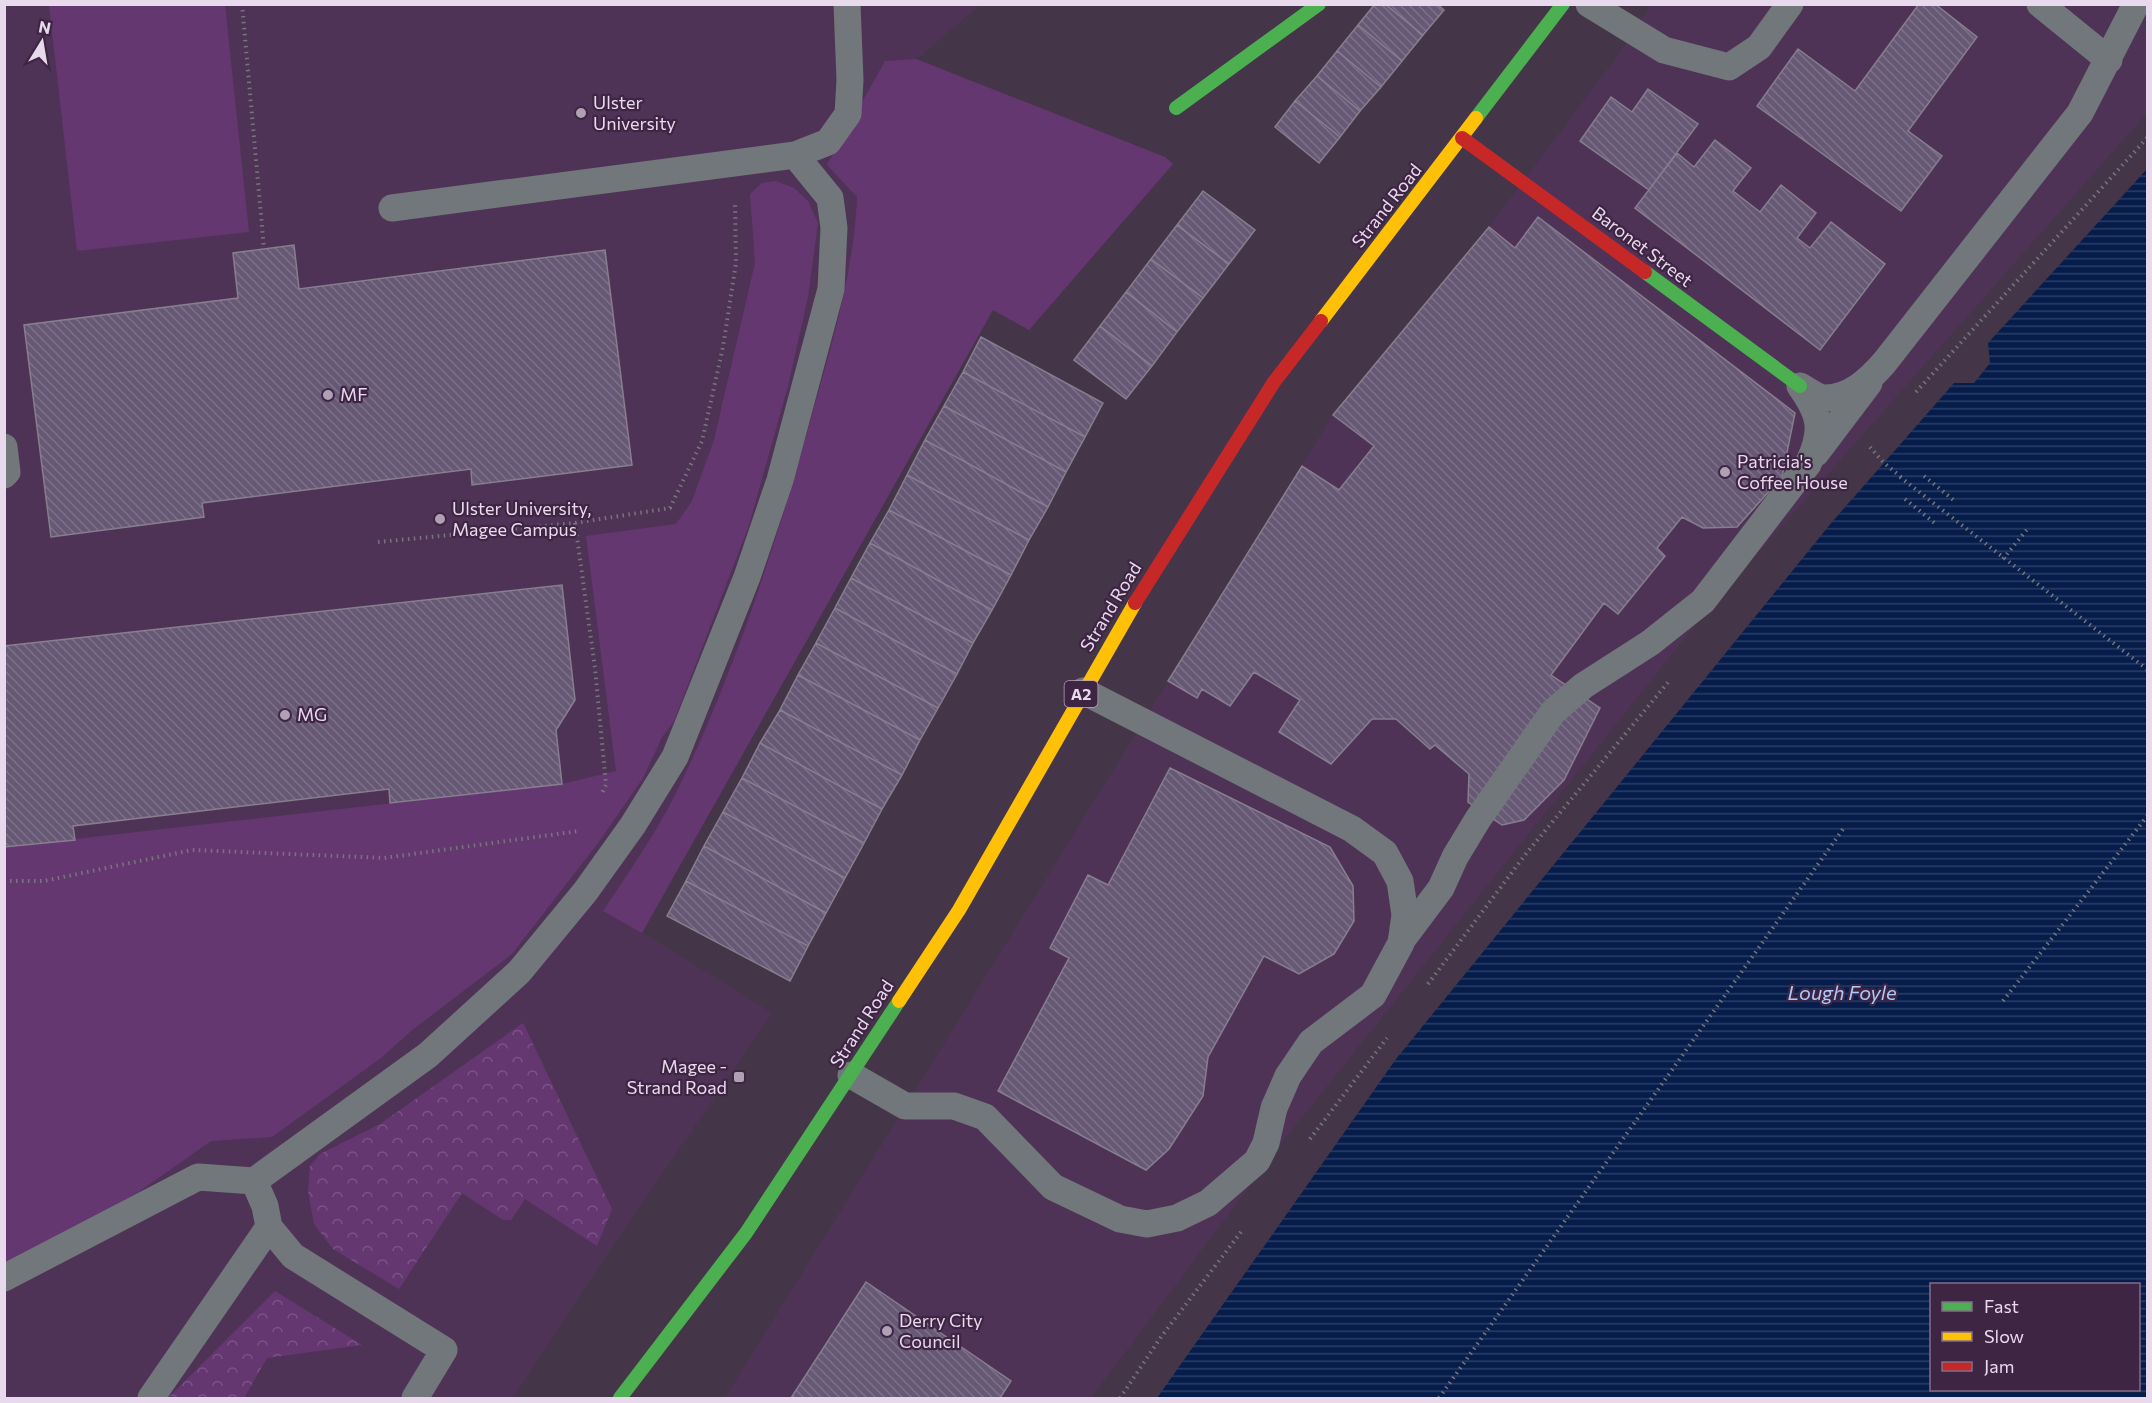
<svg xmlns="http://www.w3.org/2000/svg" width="2152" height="1403" font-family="Commissioner,sans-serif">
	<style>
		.built { fill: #4f3357 }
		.green { fill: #653771 }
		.forest { fill: url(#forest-crowns) }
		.water { fill: url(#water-rules); fill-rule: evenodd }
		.building { fill: url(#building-back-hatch); stroke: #877e8f; stroke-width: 1.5 }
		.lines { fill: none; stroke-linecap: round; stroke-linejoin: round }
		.path { stroke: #76767c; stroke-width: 4; stroke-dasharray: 1.5 4.5; stroke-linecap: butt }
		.lane { stroke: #72777b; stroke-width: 27 }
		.fast { stroke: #4caf50; stroke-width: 14 }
		.slow { stroke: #ffc107; stroke-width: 14 }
		.jam { stroke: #c62828; stroke-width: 14 }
		.poi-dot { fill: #afa0b3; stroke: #3e2544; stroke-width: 2 }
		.labels { text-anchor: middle; stroke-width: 4.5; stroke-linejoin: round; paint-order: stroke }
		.shield { fill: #3e2544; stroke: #b6a3ba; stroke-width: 1.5 }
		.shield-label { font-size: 16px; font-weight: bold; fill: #e9d9ed }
		.poi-label { font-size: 18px; fill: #e9d9ed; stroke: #3e2544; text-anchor: start }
		.street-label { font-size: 18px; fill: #e9d9ed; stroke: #3e2544 }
		.water-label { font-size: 20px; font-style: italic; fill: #abcafa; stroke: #3e2544 }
	</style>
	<defs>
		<pattern id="forest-crowns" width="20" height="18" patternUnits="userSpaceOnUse" patternTransform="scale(1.5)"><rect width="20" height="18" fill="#653771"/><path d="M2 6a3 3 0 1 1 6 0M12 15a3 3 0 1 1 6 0" fill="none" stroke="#7b5386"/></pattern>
		<pattern id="water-rules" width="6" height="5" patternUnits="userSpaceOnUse" patternTransform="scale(1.5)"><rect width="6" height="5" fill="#061d4b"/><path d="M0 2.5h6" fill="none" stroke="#2a3d65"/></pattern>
		<pattern id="building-back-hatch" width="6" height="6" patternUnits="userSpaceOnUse" patternTransform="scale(1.5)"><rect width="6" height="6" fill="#675975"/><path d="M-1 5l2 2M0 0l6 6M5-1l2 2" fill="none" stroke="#7d7089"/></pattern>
	</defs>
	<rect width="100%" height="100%" fill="#443648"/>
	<!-- built -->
	<path class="built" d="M 5,5 L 980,5 L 917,59 L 1165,157 L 1173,164 L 1029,330 L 993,310 L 642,932 L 772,1013 L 606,1256 L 513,1398 L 5,1398 Z
		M 1651,5 L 2147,5 L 2147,113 L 1704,614 L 1287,1136 L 1091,1398 L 725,1398 L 1333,415 L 1489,227 L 1624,47 Z"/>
	<!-- green -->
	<path class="green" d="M 49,5 L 225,5 L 249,232 L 77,251 Z
		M 916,59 L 1165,157 L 1173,164 L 1029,330 L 993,310 L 642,933 L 603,911 C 627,874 653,838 673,799 C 732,682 777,541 812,415 C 832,343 854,272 857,197 L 827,165 L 885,61 Z
		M 776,181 L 794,188 L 808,201 L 818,223 L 808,297 L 788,386 L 749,525 L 674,721 L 662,737 L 643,778 L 598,843 L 512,954 L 411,1031 L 381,1058 L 272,1137 L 211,1141 L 137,1193 L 5,1268 L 5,847 L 562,784 L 616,771 L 586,536 L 676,524 L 692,501 L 714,440 L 755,263 L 750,194 L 762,183 Z"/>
	<!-- forest -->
	<path class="forest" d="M 523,1023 L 612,1209 L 597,1246 L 525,1199 L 511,1220 L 503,1220 L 462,1193 L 399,1289 L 333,1249 L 314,1224 L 308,1191 L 310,1166 L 320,1154 L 380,1124 Z
		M 275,1291 L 362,1345 L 267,1358 L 244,1398 L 168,1398 Z"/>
	<!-- water -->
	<path class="water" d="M 2147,169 L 2147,1398 L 1157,1398 L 1396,1059 L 1832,522 L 1954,383 L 1974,383 L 1990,363 L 1988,343 ZM 1932,1284 L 2138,1284 L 2138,1390 L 1932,1390 Z"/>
	<!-- building -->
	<path class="building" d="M 1375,4 L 1385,4 L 1423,35 L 1402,61 L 1358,25 Z
		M 1385,4 L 1437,4 L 1444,10 L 1423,35 Z
		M 1919,4 L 1935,4 L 1977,37 L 1908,131 L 1942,156 L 1901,211 L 1757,106 L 1798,49 L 1855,91 Z
		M 1358,25 L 1402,61 L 1381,87 L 1337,51 Z
		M 1337,51 L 1381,87 L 1360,111 L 1317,76 Z
		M 1317,76 L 1360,111 L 1340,137 L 1295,101 Z
		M 1648,89 L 1698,124 L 1649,190 L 1580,141 L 1611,97 L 1632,112 Z
		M 1295,101 L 1340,137 L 1319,163 L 1275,127 Z
		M 1715,140 L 1751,168 L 1733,191 L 1760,212 L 1781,185 L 1816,213 L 1797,238 L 1810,248 L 1831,222 L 1885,264 L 1820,350 L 1635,208 L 1677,153 L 1694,167 Z
		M 1203,191 L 1255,230 L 1229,264 L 1177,225 Z
		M 1538,217 L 1795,413 L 1782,477 L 1737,527 L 1703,528 L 1682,517 L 1657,548 L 1665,556 L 1618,614 L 1604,603 L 1551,675 L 1600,708 L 1564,780 L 1524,820 L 1502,825 L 1468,802 L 1469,774 L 1435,745 L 1430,749 L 1396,719 L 1372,719 L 1331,764 L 1279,732 L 1300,700 L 1254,672 L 1230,706 L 1202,689 L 1197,698 L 1168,681 L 1302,466 L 1339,490 L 1374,446 L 1333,415 L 1489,227 L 1515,248 Z
		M 1177,225 L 1229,264 L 1203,298 L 1151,259 Z
		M 294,245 L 299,289 L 605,250 L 632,465 L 472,485 L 471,469 L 202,503 L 204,517 L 51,537 L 24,325 L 238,298 L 233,253 Z
		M 1151,259 L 1203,298 L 1177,332 L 1126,292 Z
		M 1126,292 L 1177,332 L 1152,366 L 1100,326 Z
		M 1100,326 L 1152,366 L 1126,399 L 1074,360 Z
		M 981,337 L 1103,403 L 1085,437 L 963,372 Z
		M 963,372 L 1085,437 L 1066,472 L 944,406 Z
		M 944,406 L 1066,472 L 1048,507 L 925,440 Z
		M 925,440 L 1048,507 L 1029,540 L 907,475 Z
		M 907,475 L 1029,540 L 1011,575 L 889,510 Z
		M 889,510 L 1011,575 L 992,610 L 870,543 Z
		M 870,543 L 992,610 L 973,643 L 851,578 Z
		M 851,578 L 973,643 L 957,674 L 835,608 Z
		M 562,585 L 575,700 L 556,730 L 562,784 L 390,803 L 389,789 L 73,826 L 75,840 L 4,847 L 4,646 Z
		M 835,608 L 957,674 L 938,708 L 816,643 Z
		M 816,643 L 938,708 L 920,740 L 798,675 Z
		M 798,675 L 920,740 L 902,775 L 780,710 Z
		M 780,710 L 902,775 L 882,809 L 760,743 Z
		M 760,743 L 882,809 L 864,843 L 742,778 Z
		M 1170,768 L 1330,847 L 1353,886 L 1354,921 L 1334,954 L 1299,974 L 1264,956 L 1208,1057 L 1203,1096 L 1169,1149 L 1146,1170 L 998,1091 L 1069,958 L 1050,948 L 1088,875 L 1108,885 Z
		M 742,778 L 864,843 L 845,878 L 723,812 Z
		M 723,812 L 845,878 L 826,913 L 704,846 Z
		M 704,846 L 826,913 L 808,946 L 686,881 Z
		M 686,881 L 808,946 L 790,981 L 667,916 Z
		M 866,1282 L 1011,1381 L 1000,1398 L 791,1398 Z"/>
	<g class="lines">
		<!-- path -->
		<path class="path" d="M 242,4 L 264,249
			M 1916,392 L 2148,137
			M 1870,447 L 1884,463 L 1901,477
			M 1924,476 L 1956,502
			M 1900,477 L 2148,670
			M 1905,499 L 1937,525
			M 575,523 L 595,668 L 606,785 L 601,795
			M 378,542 L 575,523 L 670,508 L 702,441 L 723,347 L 736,263 L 735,202
			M 2003,559 L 2029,527
			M 4,881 L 44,881 L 192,850 L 384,858 L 579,831
			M 1428,984 L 1525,855 L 1670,680
			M 2003,1001 L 2148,815
			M 1310,1139 L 1387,1038
			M 1120,1398 L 1161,1337 L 1241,1232
			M 1439,1398 L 1843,829"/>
		<!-- lane -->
		<path class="lane" d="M 1589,4 L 1664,50 L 1729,67 L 1759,47 L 1790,4
			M 2040,4 L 2109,60
			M 392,208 L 795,155 L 828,142 L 848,114 L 850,80 L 847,4
			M 1800,386 C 1807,390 1818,398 1825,398 C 1850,398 1869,380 1884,363 L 2080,113 L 2136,4
			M 4,447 L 7,472 L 4,475
			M 1816,453 L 1869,383
			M 1402,940 L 1441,888 L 1455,857 L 1478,819 L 1553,712 L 1583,686 L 1650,643 L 1703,601 L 1808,464 C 1824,431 1821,415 1800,386
			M 851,1075 L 905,1106 L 954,1106 L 985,1117 L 1053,1187 L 1120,1219 L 1147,1224 L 1177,1218 L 1208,1203 L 1257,1161 L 1266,1143 L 1274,1108 L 1288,1076 L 1311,1042 L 1373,995 L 1401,943 L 1405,915 L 1400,881 L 1385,853 L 1352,829 L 1083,691
			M 269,1227 L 293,1256 L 444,1350 L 415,1398
			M 4,1278 L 198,1177 L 254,1181
			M 151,1398 L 269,1227 L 265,1206 L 254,1181 L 428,1055 L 519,972 L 585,892 L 633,825 L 675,757 L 747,577 L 780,480 L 831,289 L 834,228 L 830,198 L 795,155"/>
		<!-- fast -->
		<path class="fast" d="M 1176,108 L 1319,4
			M 1476,118 L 1563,4
			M 1645,272 L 1800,386
			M 620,1398 L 746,1233 L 899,1001"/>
		<!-- slow -->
		<path class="slow" d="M 1321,321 L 1476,118
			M 899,1001 L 959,910 L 1135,603"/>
		<!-- jam -->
		<path class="jam" d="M 1462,138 L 1645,272
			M 1135,603 L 1274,382 L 1321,321"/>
	</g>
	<!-- markers -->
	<g class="poi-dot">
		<circle cx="581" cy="113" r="6"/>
		<circle cx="328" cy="395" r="6"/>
		<circle cx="1725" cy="472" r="6"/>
		<circle cx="440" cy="519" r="6"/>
		<circle cx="285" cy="715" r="6"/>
		<rect x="733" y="1071" width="12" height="12" rx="3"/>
		<circle cx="887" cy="1331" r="6"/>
	</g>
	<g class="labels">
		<!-- shield labels -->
		<rect class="shield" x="1064.5" y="681" width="33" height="26" rx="4.5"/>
		<g class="shield-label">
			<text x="1081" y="700">A2</text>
		</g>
		<!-- poi labels -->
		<g class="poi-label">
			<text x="593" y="109">Ulster<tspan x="593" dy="21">University</tspan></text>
			<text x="340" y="401">MF</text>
			<text x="1737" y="468">Patricia's<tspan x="1737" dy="21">Coffee House</tspan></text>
			<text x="452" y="515">Ulster University,<tspan x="452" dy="21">Magee Campus</tspan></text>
			<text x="297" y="721">MG</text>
			<text x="727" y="1073" text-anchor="end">Magee -<tspan x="727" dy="21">Strand Road</tspan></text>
			<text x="899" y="1327">Derry City<tspan x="899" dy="21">Council</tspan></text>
		</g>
		<!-- street labels -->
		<g class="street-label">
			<text transform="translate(1387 206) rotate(-52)" y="6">Strand Road</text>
			<text transform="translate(1642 247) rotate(37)" y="6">Baronet Street</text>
			<text transform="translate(1111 607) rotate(-59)" y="6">Strand Road</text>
			<text transform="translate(862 1024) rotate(-57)" y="6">Strand Road</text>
		</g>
		<!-- water labels -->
		<g class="water-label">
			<text x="1842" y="1000">Lough Foyle</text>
		</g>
	</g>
	<!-- border -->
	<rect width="2152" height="1403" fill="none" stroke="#e9d9ed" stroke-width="12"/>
	<!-- legend -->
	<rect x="1930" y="1283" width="210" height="108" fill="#3e2544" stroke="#826d88" stroke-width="1.5"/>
	<rect x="1942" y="1302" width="30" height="9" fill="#4caf50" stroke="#826d88" stroke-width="1.5"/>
	<text x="1984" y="1313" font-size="18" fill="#e9d9ed">Fast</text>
	<rect x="1942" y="1332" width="30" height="9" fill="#ffc107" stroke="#826d88" stroke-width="1.5"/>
	<text x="1984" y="1343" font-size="18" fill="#e9d9ed">Slow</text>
	<rect x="1942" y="1362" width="30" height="9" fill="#c62828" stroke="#826d88" stroke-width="1.5"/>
	<text x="1984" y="1373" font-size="18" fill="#e9d9ed">Jam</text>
	<!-- north arrow -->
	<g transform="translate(42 42) rotate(11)" stroke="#3e2544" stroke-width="4.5" paint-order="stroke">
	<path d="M0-4.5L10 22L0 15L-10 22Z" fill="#e9d9ed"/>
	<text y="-9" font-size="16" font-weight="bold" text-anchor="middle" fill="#e9d9ed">N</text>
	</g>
</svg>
